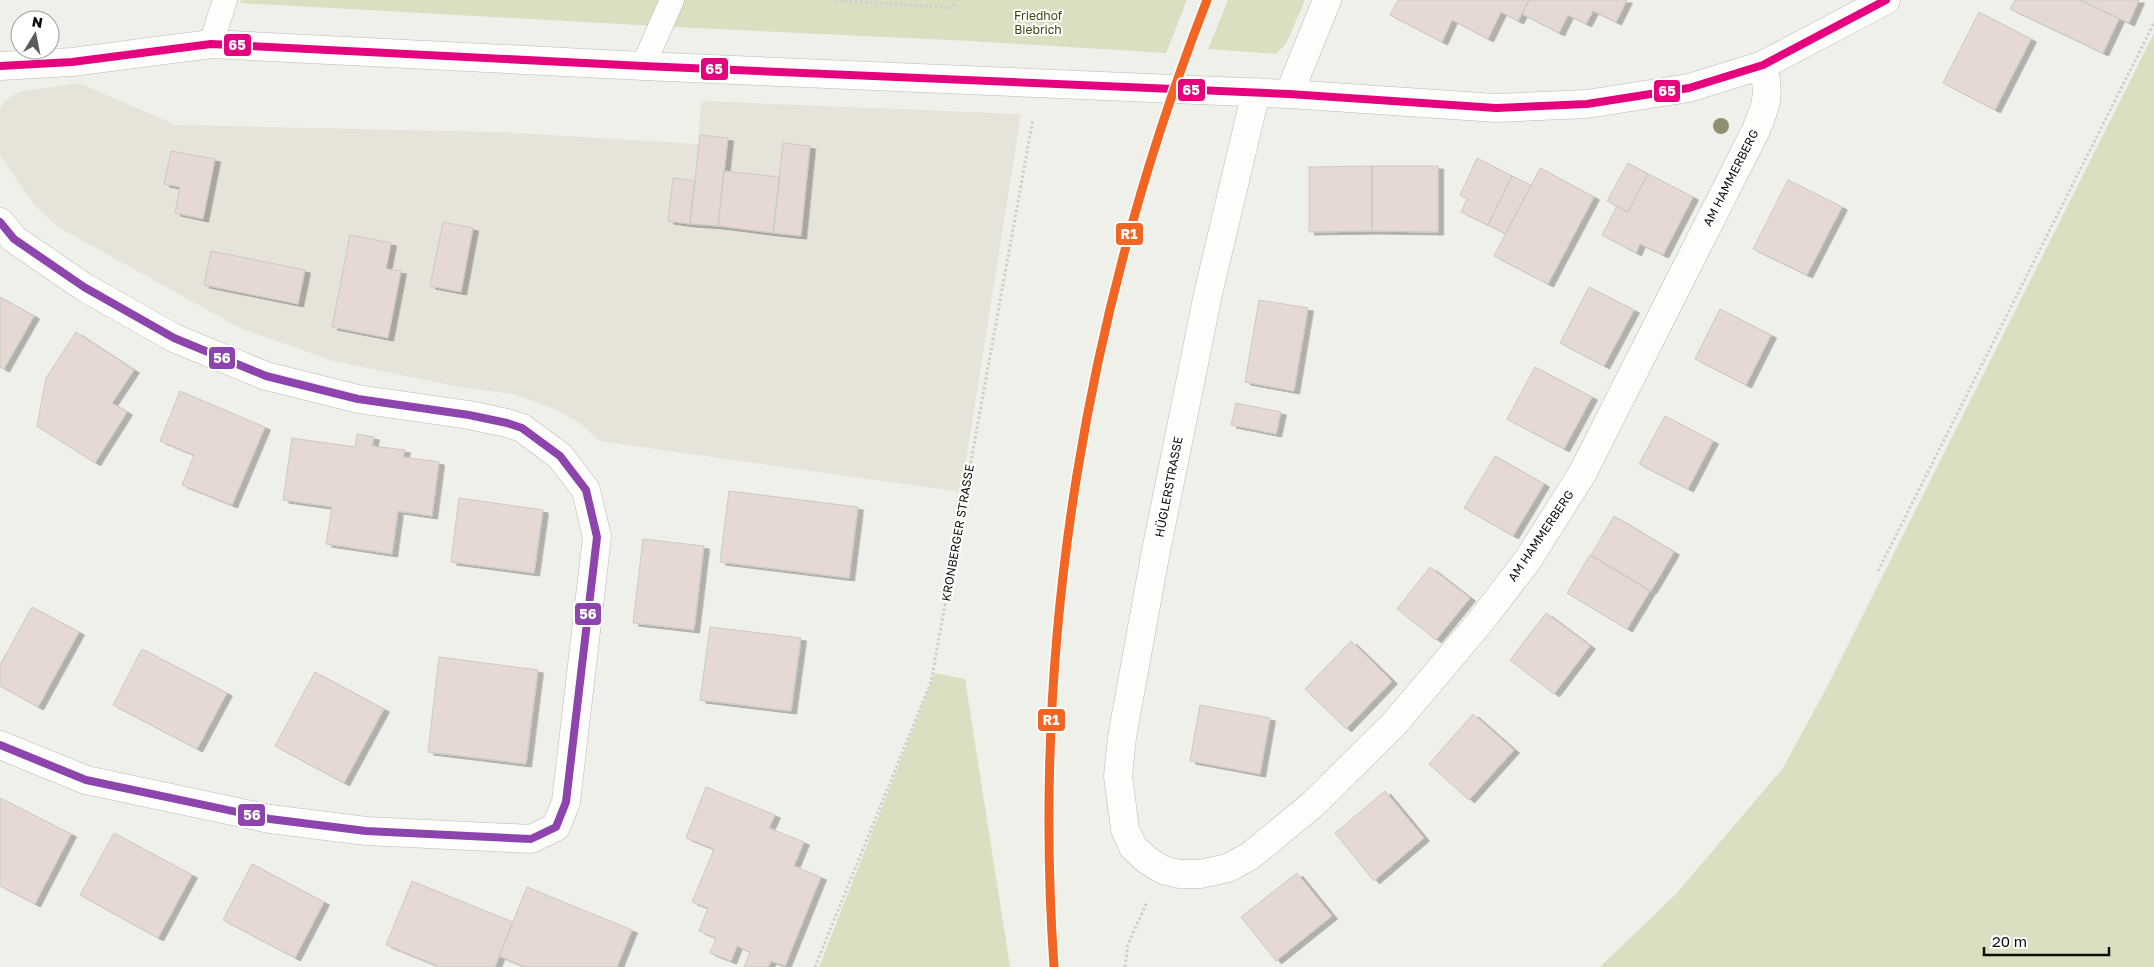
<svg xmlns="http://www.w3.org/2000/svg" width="2154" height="967" font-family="'Golos Text',sans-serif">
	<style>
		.built { fill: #e6e3d8 }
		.green { fill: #dcdec2 }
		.building { fill: #e6d8d2; stroke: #cbc9c6; filter: url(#shadow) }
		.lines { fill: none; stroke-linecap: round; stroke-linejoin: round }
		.lane-casing { stroke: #bab9b5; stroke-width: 25 }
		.street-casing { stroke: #bab9b5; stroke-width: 29 }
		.path { stroke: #cfcfcd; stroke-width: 3; stroke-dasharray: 2.5 2.5; stroke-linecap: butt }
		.lane { stroke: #fdfdfc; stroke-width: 24 }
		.street { stroke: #fdfdfc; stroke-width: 28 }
		.bus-1-casing { stroke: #fff; stroke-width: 11 }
		.bus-2-casing { stroke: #fff; stroke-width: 11 }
		.bus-1 { stroke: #e5007d; stroke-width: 8 }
		.bus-2 { stroke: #8e44ad; stroke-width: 8 }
		.rail-1-casing { stroke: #fff; stroke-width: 12 }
		.rail-1 { stroke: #f26522; stroke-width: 9 }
		.tree { fill: #909071 }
		.labels { text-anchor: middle; stroke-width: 4; stroke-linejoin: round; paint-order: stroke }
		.park-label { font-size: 12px; fill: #41420d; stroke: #fff }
		.street-label { font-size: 12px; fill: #0d0c0a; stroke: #fff }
		.line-badge { stroke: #fff; stroke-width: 2 }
		.badge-label { font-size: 14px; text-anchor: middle; font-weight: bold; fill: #fff }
	</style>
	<defs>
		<filter id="shadow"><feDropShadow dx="5.5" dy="3" stdDeviation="0" flood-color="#0004"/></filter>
	</defs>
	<rect width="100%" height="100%" fill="#f0f0eb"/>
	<!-- built -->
	<path class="built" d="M 79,83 L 176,125 L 499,132 L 698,144 L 701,101 L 1021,114 L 961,492 L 599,441 L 581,424 L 557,410 L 514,394 L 464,388 L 333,361 L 240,328 L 58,227 L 34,205 L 0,155 L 0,108 L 4,102 L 18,92 Z"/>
	<!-- green -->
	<path class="green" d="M 241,0 L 1187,0 L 1166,53 L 970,41 L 675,27 L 240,3 Z
		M 1228,0 L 1305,0 L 1286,44 L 1276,54 L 1208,49 Z
		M 2154,33 L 2154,967 L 1600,967 L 1676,894 L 1783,768 L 1829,683 Z
		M 935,673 L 965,679 L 1010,967 L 819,967 Z"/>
	<!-- building -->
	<path class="building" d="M 1398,0 L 1529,0 L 1518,21 L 1501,12 L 1488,39 L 1452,20 L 1442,42 L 1390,15 Z
		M 1529,0 L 1627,0 L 1616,22 L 1593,11 L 1586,24 L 1568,15 L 1559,33 L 1522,14 Z
		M 2015,0 L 2080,0 L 2119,19 L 2103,53 L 2010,9 Z
		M 2080,0 L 2139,0 L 2129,23 Z
		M 1979,12 L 2031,39 L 1995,110 L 1943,83 Z
		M 700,135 L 728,138 L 718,226 L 690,224 Z
		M 783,143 L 810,146 L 801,236 L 773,233 Z
		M 171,151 L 215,159 L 203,219 L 175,213 L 180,187 L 164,184 Z
		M 1477,158 L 1512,176 L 1488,225 L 1461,212 L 1467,199 L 1460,195 Z
		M 1628,163 L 1648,174 L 1628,212 L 1607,201 Z
		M 1372,166 L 1438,166 L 1438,232 L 1372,231 Z
		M 1372,166 L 1372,231 L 1309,232 L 1309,167 Z
		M 1540,168 L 1594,197 L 1548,284 L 1494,256 Z
		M 724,171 L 780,177 L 773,233 L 718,226 Z
		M 1648,174 L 1693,197 L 1663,255 L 1640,244 L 1636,253 L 1602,235 L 1617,206 L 1628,212 Z
		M 1512,176 L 1531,185 L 1506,234 L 1488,225 Z
		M 673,178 L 695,181 L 690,224 L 668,221 Z
		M 1788,180 L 1842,207 L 1807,275 L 1753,249 Z
		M 443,222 L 473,228 L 461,292 L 430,286 Z
		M 350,235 L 391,243 L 386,269 L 401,271 L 388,338 L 332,327 Z
		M 211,251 L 305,270 L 298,304 L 204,285 Z
		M 1589,287 L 1634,310 L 1604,366 L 1560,343 Z
		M 0,297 L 34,316 L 4,369 L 0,367 Z
		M 1259,300 L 1308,308 L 1294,391 L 1245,382 Z
		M 1720,309 L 1771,335 L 1746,385 L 1695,359 Z
		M 76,332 L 134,370 L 112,403 L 127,412 L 95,463 L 37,426 L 46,378 Z
		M 1535,367 L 1592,397 L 1564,449 L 1507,419 Z
		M 180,391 L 265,427 L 232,505 L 182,485 L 194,455 L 160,441 Z
		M 1236,403 L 1281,412 L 1276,434 L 1231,425 Z
		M 1665,416 L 1713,441 L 1688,489 L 1639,464 Z
		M 357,434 L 374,437 L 372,446 L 405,450 L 403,457 L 439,462 L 432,516 L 398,511 L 392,554 L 326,544 L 332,507 L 283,500 L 292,438 L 355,447 Z
		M 1495,456 L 1544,484 L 1513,536 L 1464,508 Z
		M 729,491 L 858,507 L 849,578 L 720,562 Z
		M 459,498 L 543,510 L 534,573 L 451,562 Z
		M 1614,516 L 1674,552 L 1651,591 L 1591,555 Z
		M 643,539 L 704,546 L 694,630 L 633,623 Z
		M 1590,555 L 1650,591 L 1627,629 L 1567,593 Z
		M 1430,567 L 1470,598 L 1436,640 L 1397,609 Z
		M 32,607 L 79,632 L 38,707 L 0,686 L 0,665 Z
		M 1546,613 L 1590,646 L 1554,694 L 1510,660 Z
		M 710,627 L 801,638 L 791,711 L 700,700 Z
		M 1351,641 L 1392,681 L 1346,729 L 1305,689 Z
		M 142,649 L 227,693 L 197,749 L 113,705 Z
		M 439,657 L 538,670 L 526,764 L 428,752 Z
		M 315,672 L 384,709 L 344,783 L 275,746 Z
		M 1200,705 L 1270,718 L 1260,774 L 1190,761 Z
		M 1473,714 L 1514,750 L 1469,800 L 1429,764 Z
		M 706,787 L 775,815 L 769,828 L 804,842 L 794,866 L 821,877 L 785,966 L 771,961 L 768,967 L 744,967 L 750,952 L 737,946 L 731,961 L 710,953 L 716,938 L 699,931 L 708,908 L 692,902 L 714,849 L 686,838 Z
		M 1385,791 L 1424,838 L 1374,881 L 1335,833 Z
		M 0,798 L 71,834 L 35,904 L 0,886 Z
		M 114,833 L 192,875 L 158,938 L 80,895 Z
		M 252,864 L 324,902 L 295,958 L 223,920 Z
		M 1297,873 L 1332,916 L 1276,961 L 1241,917 Z
		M 412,881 L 513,922 L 495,967 L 436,967 L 436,965 L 386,945 Z
		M 527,887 L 632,930 L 617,967 L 525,967 L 499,956 Z"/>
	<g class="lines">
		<!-- lane casing -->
		<g class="lane-casing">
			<path id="lane" d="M 211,44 L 225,0
				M 643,66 L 672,0"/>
		</g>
		<!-- street casing -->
		<g class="street-casing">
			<path id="street" d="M 0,66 L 72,62 L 211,44 L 643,66 L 1289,94 L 1496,108 L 1587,104 L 1689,88 L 1763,65 L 1886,0
				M 1256,92 L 1208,294 L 1155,556 L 1122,737 L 1118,776 L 1125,829 L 1133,847 L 1147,860 L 1163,870 L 1179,874 L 1200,874 L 1228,868 L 1250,856 L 1312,805 L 1394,724 L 1481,621 L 1527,561 L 1582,474 L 1756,130 C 1767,104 1770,94 1763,65
				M 1289,94 L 1327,0
				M 0,222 L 14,239 L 84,287 L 174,338 L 266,376 L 358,399 L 469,415 L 507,423 L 522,428 L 560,456 L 586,490 L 597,537 L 566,802 L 556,827 L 531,839 L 366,831 L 270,819 L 86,780 L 0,745"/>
		</g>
		<!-- path -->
		<path class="path" d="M 835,0 L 952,8 L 956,0
			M 1878,571 L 2154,23
			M 815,967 L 931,682 L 1033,119
			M 1125,967 L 1128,944 L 1147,902"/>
		<!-- lane -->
		<use href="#lane" class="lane"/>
		<!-- street -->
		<use href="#street" class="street"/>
		<!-- bus-1 casing -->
		<g class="bus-1-casing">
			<path id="bus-1" d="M 0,66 L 72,62 L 211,44 L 643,66 L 1289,94 L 1496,108 L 1587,104 L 1689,88 L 1763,65 L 1886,0"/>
		</g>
		<!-- bus-2 casing -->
		<g class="bus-2-casing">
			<path id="bus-2" d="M 0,222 L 14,239 L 84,287 L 174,338 L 266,376 L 358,399 L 469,415 L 507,423 L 522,428 L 560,456 L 586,490 L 597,537 L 566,802 L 556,827 L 531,839 L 366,831 L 270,819 L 86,780 L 0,745"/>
		</g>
		<!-- bus-1 -->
		<use href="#bus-1" class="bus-1"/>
		<!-- bus-2 -->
		<use href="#bus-2" class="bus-2"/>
		<!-- rail-1 casing -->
		<g class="rail-1-casing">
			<path id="rail-1" d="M 1054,967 C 1031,638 1087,307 1207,0"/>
		</g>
		<!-- rail-1 -->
		<use href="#rail-1" class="rail-1"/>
	</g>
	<!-- trees -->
	<circle class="tree" cx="1721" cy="126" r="8"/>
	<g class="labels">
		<!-- park labels -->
		<g class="park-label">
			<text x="1038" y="20">Friedhof<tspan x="1038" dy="14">Biebrich</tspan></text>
		</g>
		<!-- street labels -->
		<g class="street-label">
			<text transform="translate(1731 178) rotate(-63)" y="4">AM HAMMERBERG</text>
			<text transform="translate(1169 487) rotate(-79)" y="4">HÜGLERSTRASSE</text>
			<text transform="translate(958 533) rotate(-80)" y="4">KRONBERGER STRASSE</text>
			<text transform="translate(1541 536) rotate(-56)" y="4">AM HAMMERBERG</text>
		</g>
	</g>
	<g class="line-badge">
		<rect x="223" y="33" width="29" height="24" rx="5" fill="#e5007d"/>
		<rect x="700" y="57" width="29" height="24" rx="5" fill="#e5007d"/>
		<rect x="1177" y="78" width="29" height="24" rx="5" fill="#e5007d"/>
		<rect x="1653" y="79" width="28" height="24" rx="5" fill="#e5007d"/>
		<rect x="1115" y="222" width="29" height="24" rx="5" fill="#f26522"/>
		<rect x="208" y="346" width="28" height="24" rx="5" fill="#8e44ad"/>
		<rect x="574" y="602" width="28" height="24" rx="5" fill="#8e44ad"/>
		<rect x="1037" y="708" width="29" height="24" rx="5" fill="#f26522"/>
		<rect x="237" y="803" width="29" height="24" rx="5" fill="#8e44ad"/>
	</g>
	<g class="badge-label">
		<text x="237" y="50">65</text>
		<text x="714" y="74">65</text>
		<text x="1191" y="95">65</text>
		<text x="1667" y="96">65</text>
		<text x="1129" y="239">R1</text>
		<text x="222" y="363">56</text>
		<text x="588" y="619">56</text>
		<text x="1051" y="725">R1</text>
		<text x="252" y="820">56</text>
	</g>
	<!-- north arrow -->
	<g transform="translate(35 35) rotate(10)"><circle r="24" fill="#ffffff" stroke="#9e9e9d"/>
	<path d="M0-4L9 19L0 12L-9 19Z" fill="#5c5c59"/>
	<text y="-8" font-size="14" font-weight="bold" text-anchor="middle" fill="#0d0c0a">N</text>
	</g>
	<!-- scale -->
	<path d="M1984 947v8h125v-8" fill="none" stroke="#0d0c0a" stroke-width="2.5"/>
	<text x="1992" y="947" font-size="15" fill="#0d0c0a" stroke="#ffffff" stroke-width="4" paint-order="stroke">20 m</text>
</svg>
